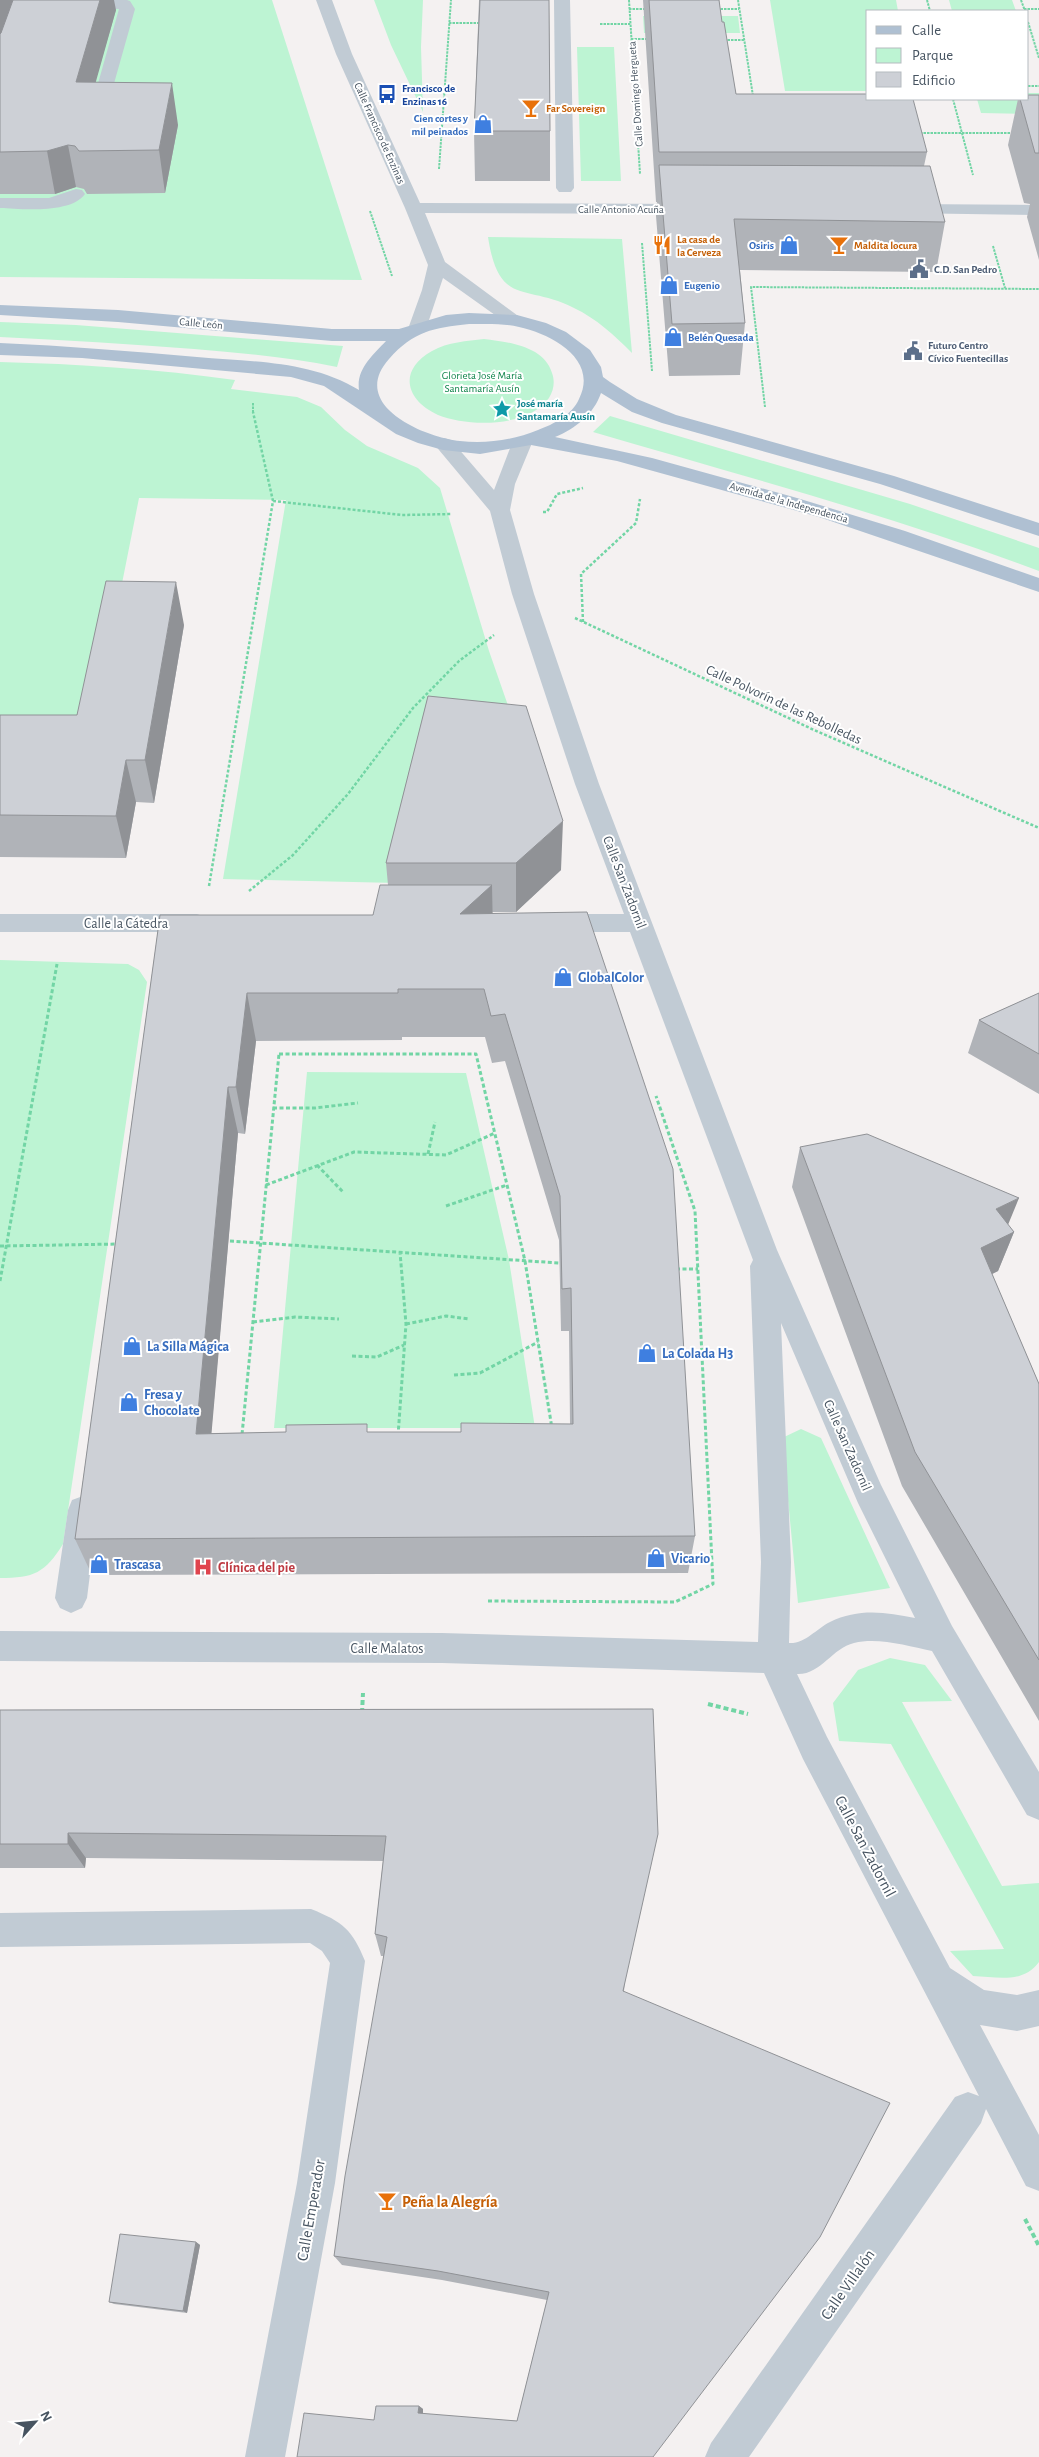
<svg xmlns="http://www.w3.org/2000/svg" width="1039" height="2457" font-family="'Alegreya Sans',sans-serif">
	<style>
		.green { fill: #bdf4d3 }
		.lines { fill: none; stroke-linecap: round; stroke-linejoin: round }
		.path-far3 { stroke: #72d5a5; stroke-width: 2; stroke-dasharray: 2.5 1; stroke-linecap: butt }
		.path-far2 { stroke: #72d5a5; stroke-width: 2.5; stroke-dasharray: 3 2; stroke-linecap: butt }
		.path-far1 { stroke: #72d5a5; stroke-width: 3; stroke-dasharray: 4 2.5; stroke-linecap: butt }
		.path { stroke: #72d5a5; stroke-width: 4; stroke-dasharray: 5 3; stroke-linecap: butt }
		.minor { fill: #c1cbd4; fill-rule: evenodd }
		.major { fill: #afc0d2; fill-rule: evenodd }
		.wall { fill: #b0b3b8; fill-rule: evenodd }
		.shaded-wall { fill: #909296 }
		.building { fill: #cdd0d6; stroke: #909296; fill-rule: evenodd }
		.labels { text-anchor: middle; stroke-width: 4; stroke-linejoin: round; paint-order: stroke }
		.far-transit-label { font-size: 11px; font-weight: bold; fill: #164399; stroke: #fff; text-anchor: start }
		.far-street-label { font-size: 11px; fill: #475461; stroke: #fff }
		.far-food-label { font-size: 11px; font-weight: bold; fill: #c56008; stroke: #fff; text-anchor: start }
		.far-shop-label { font-size: 11px; font-weight: bold; fill: #366cbe; stroke: #fff; text-anchor: end }
		.far-service-label { font-size: 11px; font-weight: bold; fill: #4e5e75; stroke: #fff; text-anchor: start }
		.far-park-label { font-size: 11px; fill: #10844b; stroke: #fff }
		.far-culture-label { font-size: 11px; font-weight: bold; fill: #0d838f; stroke: #fff; text-anchor: start }
		.street-label { font-size: 14px; fill: #475461; stroke: #fff }
		.shop-label { font-size: 14px; font-weight: bold; fill: #366cbe; stroke: #fff; text-anchor: start }
		.health-label { font-size: 14px; font-weight: bold; fill: #be3a42; stroke: #fff; text-anchor: start }
		.near-street-label { font-size: 16px; fill: #475461; stroke: #fff }
		.near-food-label { font-size: 16px; font-weight: bold; fill: #c56008; stroke: #fff; text-anchor: start }
	</style>
	<rect width="100%" height="100%" fill="#f4f1f1"/>
	<!-- green -->
	<path class="green" d="M 0,0 L 272,0 L 362,280 L 0,277 Z
		M 374,0 L 423,0 L 421,47 L 423,112 L 391,45 Z
		M 770,0 L 896,0 L 898,11 L 868,11 L 868,91 L 785,91 Z
		M 949,0 L 1012,0 L 1016,11 L 952,11 Z
		M 643,16 L 738,16 L 740,33 L 644,33 Z
		M 577,47 L 614,47 L 621,181 L 581,181 Z
		M 1028,93 L 1039,93 L 1039,114 L 981,113 L 977,99 L 1028,99 Z
		M 488,237 L 622,239 L 632,353 C 614,335 597,319 574,308 C 525,283 499,308 488,237 Z
		M 0,322 L 76,325 L 343,346 L 337,367 C 290,357 242,353 194,349 C 129,344 65,340 0,337 Z
		M 484,339 C 508,342 544,346 552,373 C 555,381 554,390 549,398 C 527,428 468,427 438,415 C 405,400 398,370 432,351 C 448,342 467,341 484,339 Z
		M 0,362 C 78,364 157,369 235,380 L 231,389 L 297,397 L 321,407 L 345,430 L 367,446 L 418,468 L 440,488 L 489,651 L 526,757 L 397,883 L 223,879 L 286,500 L 139,498 L 96,714 L 0,757 Z
		M 610,416 L 910,504 L 1039,548 L 1039,571 C 893,516 743,476 593,432 Z
		M 0,960 L 128,964 L 139,970 L 147,982 L 63,1544 C 45,1573 34,1578 0,1578 Z
		M 307,1072 L 466,1073 L 509,1260 L 535,1428 L 274,1428 Z
		M 801,1429 L 821,1438 L 890,1588 L 798,1603 L 782,1438 Z
		M 890,1658 L 925,1665 L 952,1701 L 902,1702 L 1002,1886 L 1039,1883 L 1039,1962 C 1023,1984 997,1977 973,1976 L 950,1951 L 1004,1949 L 891,1744 L 839,1741 L 833,1703 L 858,1670 Z"/>
	<g class="lines">
		<!-- path-far3 -->
		<path class="path-far3" d="M 629,0 L 640,174
			M 738,0 L 753,96
			M 927,0 L 930,11
			M 1021,0 L 1025,11
			M 629,9 L 646,9
			M 717,9 L 739,9
			M 1024,9 L 1039,9
			M 1028,22 L 1039,58
			M 449,23 L 481,23
			M 600,24 L 630,24
			M 631,39 L 648,39
			M 724,40 L 744,40
			M 1028,86 L 1039,86
			M 953,99 L 973,175
			M 920,133 L 1013,133
			M 439,169 L 451,0
			M 370,211 L 392,276
			M 642,243 L 652,371
			M 993,246 L 1005,288
			M 253,403 L 253,413
			M 765,407 L 751,287 L 1039,289"/>
		<!-- path-far2 -->
		<path class="path-far2" d="M 273,501 L 402,515 L 452,514
			M 543,512 L 547,512 L 557,494 L 583,488
			M 575,618 L 814,730 L 1039,828
			M 583,622 L 581,574 L 636,523 L 640,499
			M 209,886 L 273,501 L 253,412
			M 249,891 L 293,855 L 348,794 L 413,708 L 459,661 L 494,635"/>
		<!-- path-far1 -->
		<path class="path-far1" d="M 279,1054 L 476,1054 L 525,1261 L 555,1447 L 241,1445 Z
			M 273,1108 L 315,1108 L 358,1103
			M 428,1154 L 435,1122
			M 317,1165 L 344,1193
			M 266,1185 L 354,1152 L 446,1155 L 495,1133
			M 446,1206 L 507,1185
			M 230,1241 L 559,1263
			M 0,1246 L 119,1244
			M 676,1269 L 698,1269
			M 0,1281 L 57,964
			M 253,1322 L 295,1317 L 339,1319
			M 406,1324 L 446,1316 L 469,1319
			M 352,1356 L 377,1357 L 404,1345
			M 454,1375 L 480,1373 L 538,1342
			M 398,1436 L 406,1324 L 400,1252
			M 488,1601 L 675,1602 L 713,1584 L 695,1211 L 656,1096"/>
		<!-- path -->
		<path class="path" d="M 708,1704 L 748,1714
			M 362,1713 L 363,1693
			M 1025,2219 L 1039,2246"/>
		<!-- minor -->
		<path class="minor" d="M 72,0 L 127,0 L 130,1 L 135,9 L 104,119 L 102,122 L 90,122 L 88,119 L 119,9 L 78,7 L 73,5 Z
			M 316,0 L 332,0 L 352,54 L 420,203 L 695,204 L 701,205 L 704,209 L 701,213 L 695,214 L 425,213 L 445,262 L 525,321 L 523,325 L 509,325 L 443,278 L 426,329 L 424,333 L 410,333 L 408,329 L 422,290 L 428,265 L 405,208 L 336,54 Z
			M 554,0 L 570,0 L 574,188 L 571,192 L 559,192 L 556,188 Z
			M 76,189 L 82,190 L 85,194 C 71,214 21,209 0,208 L 0,198 L 49,198 Z
			M 905,204 L 1039,205 L 1039,215 L 899,213 L 896,209 L 899,205 Z
			M 522,437 L 529,439 L 532,443 L 515,484 L 510,510 L 534,594 L 599,784 L 777,1250 L 881,1485 L 952,1626 L 1039,1772 L 1039,1820 L 1027,1815 L 932,1651 C 908,1646 878,1637 854,1643 C 832,1648 821,1675 797,1674 L 827,1737 L 950,1968 L 984,1990 L 1017,1995 L 1039,1990 L 1039,2026 L 1017,2031 L 980,2025 L 1039,2135 L 1039,2191 L 1026,2186 L 986,2109 L 981,2123 L 749,2457 L 705,2457 L 711,2443 L 955,2097 L 968,2092 L 979,2096 L 803,1759 L 764,1673 L 442,1663 L 0,1661 L 0,1631 L 442,1633 L 758,1642 L 761,1562 L 750,1266 L 753,1260 L 630,932 L 553,932 L 544,929 L 541,923 L 544,917 L 553,914 L 624,914 L 575,784 L 512,594 L 490,511 L 434,444 L 437,440 L 444,438 L 451,440 L 494,490 L 512,443 L 515,439 ZM 781,1323 L 858,1503 L 915,1618 C 886,1612 858,1608 830,1622 C 816,1629 805,1644 789,1643 L 791,1562 Z
			M 0,914 L 197,914 L 206,917 L 209,923 L 206,929 L 197,932 L 0,932 Z
			M 83,1496 L 94,1500 L 98,1510 L 87,1598 L 82,1608 L 71,1613 L 60,1608 L 55,1598 L 68,1510 L 72,1500 Z
			M 311,1909 C 343,1922 352,1929 365,1961 L 335,2183 L 285,2457 L 245,2457 L 297,2183 L 330,1963 L 322,1951 L 310,1943 L 0,1947 L 0,1913 Z"/>
		<!-- major -->
		<path class="major" d="M 0,305 L 118,310 L 332,329 L 399,329 L 446,315 L 469,313 L 517,315 L 546,323 L 566,332 L 590,350 L 601,367 L 603,377 L 610,382 L 637,399 L 676,415 L 894,476 L 1039,523 L 1039,536 L 880,484 L 662,423 L 632,412 L 601,393 C 594,414 575,429 555,437 L 652,458 L 797,498 L 905,531 L 1039,578 L 1039,592 L 819,517 L 617,461 L 531,445 L 480,454 L 443,450 L 418,443 L 396,434 L 324,386 L 291,377 L 82,358 L 0,355 L 0,343 C 66,346 131,351 197,357 C 252,362 310,360 359,390 C 356,369 373,355 386,341 L 332,341 L 118,322 L 0,315 ZM 469,324 C 486,324 503,323 519,327 C 551,334 599,359 579,399 C 572,415 554,424 538,430 C 514,440 486,444 460,441 C 424,437 348,405 389,359 C 414,331 433,328 469,324 Z"/>
	</g>
	<!-- wall -->
	<path class="wall" d="M 0,0 L 116,10 L 95,82 L 178,125 L 165,193 L 87,194 L 84,189 L 76,187 L 55,194 L 0,194 Z
		M 479,0 L 549,0 L 550,131 L 550,181 L 475,181 L 474,131 Z
		M 643,0 L 719,0 L 722,22 L 736,94 L 927,152 L 924,166 L 945,222 L 936,272 L 740,270 L 745,323 L 740,375 L 669,376 L 656,216 L 657,202 L 656,202 Z
		M 1039,95 L 1039,260 L 1027,217 L 1030,204 L 1024,203 L 1008,145 L 1018,99 L 1028,99 Z
		M 184,625 L 154,803 L 136,802 L 126,858 L 0,857 L 0,715 L 77,715 Z
		M 428,696 L 561,870 L 516,912 L 492,912 L 493,914 L 695,1536 L 688,1573 L 92,1575 L 75,1539 L 160,915 L 373,915 L 388,885 L 386,863 ZM 402,1037 L 485,1037 L 492,1063 L 505,1061 L 559,1240 L 561,1331 L 569,1331 L 570,1424 L 461,1432 L 211,1433 L 238,1133 L 245,1134 L 256,1041 L 402,1040 Z
		M 1039,993 L 1039,1094 L 968,1053 L 979,1020 Z
		M 800,1147 L 1008,1225 L 1014,1232 L 998,1271 L 992,1274 L 1039,1384 L 1039,1721 L 902,1486 L 792,1187 Z
		M 653,1709 L 624,1991 L 653,2457 L 374,2420 L 419,2406 L 423,2409 L 423,2414 L 517,2421 L 547,2300 L 442,2280 L 342,2265 L 334,2256 L 384,1956 L 381,1956 L 375,1934 L 383,1861 L 86,1858 L 85,1868 L 0,1868 L 0,1710 Z
		M 196,2242 L 200,2245 L 187,2313 L 114,2304 L 109,2302 Z"/>
	<!-- shaded-wall -->
	<path class="shaded-wall" d="M 0,0 L 17,0 L 0,47 Z
		M 100,0 L 114,0 L 116,10 L 84,124 L 76,82 Z
		M 172,83 L 178,125 L 165,193 L 159,150 Z
		M 68,145 L 76,187 L 55,194 L 47,151 Z
		M 176,582 L 184,625 L 154,803 L 145,760 Z
		M 126,760 L 136,802 L 126,858 L 116,816 Z
		M 563,821 L 561,870 L 516,912 L 516,863 Z
		M 492,885 L 493,934 L 460,914 Z
		M 247,993 L 256,1041 L 245,1134 L 236,1087 Z
		M 228,1087 L 238,1133 L 208,1473 L 196,1434 Z
		M 1019,1198 L 1003,1237 L 1014,1232 L 998,1271 L 966,1287 L 996,1209 Z
		M 68,1833 L 86,1858 L 85,1868 L 68,1844 Z
		M 196,2242 L 200,2245 L 187,2313 L 183,2311 Z
		M 419,2406 L 423,2409 L 423,2416 L 418,2413 Z"/>
	<!-- building -->
	<path class="building" d="M 13,0 L 100,0 L 76,82 L 172,83 L 159,150 L 79,151 L 75,146 L 68,145 L 47,151 L 0,152 L 0,34 L 1,33 Z
		M 480,0 L 549,0 L 550,131 L 474,131 Z
		M 649,0 L 719,0 L 722,22 L 724,22 L 736,94 L 868,94 L 868,99 L 913,99 L 927,152 L 659,152 Z
		M 1028,95 L 1039,95 L 1039,153 L 1035,153 L 1020,99 L 1028,99 Z
		M 659,165 L 930,166 L 945,222 L 734,219 L 745,323 L 672,324 Z
		M 106,581 L 176,582 L 145,760 L 126,760 L 116,816 L 0,815 L 0,715 L 77,715 Z
		M 428,696 L 526,706 L 563,821 L 516,863 L 386,863 Z
		M 380,885 L 492,885 L 460,914 L 587,912 L 673,1169 L 695,1536 L 75,1539 L 160,915 L 373,915 ZM 398,989 L 484,989 L 491,1016 L 505,1014 L 560,1196 L 562,1289 L 571,1288 L 573,1424 L 461,1423 L 461,1432 L 367,1432 L 367,1424 L 286,1425 L 286,1432 L 196,1434 L 228,1087 L 236,1087 L 247,993 L 398,993 Z
		M 1039,993 L 1039,1054 L 979,1020 Z
		M 867,1134 L 1019,1198 L 996,1209 L 1014,1232 L 981,1248 L 1039,1384 L 1039,1660 L 915,1452 L 800,1147 Z
		M 653,1709 L 658,1834 L 623,1991 L 890,2103 L 820,2237 L 653,2457 L 297,2457 L 304,2413 L 374,2420 L 376,2406 L 419,2406 L 418,2413 L 517,2421 L 549,2292 L 438,2271 L 334,2256 L 345,2176 L 387,1937 L 375,1934 L 386,1836 L 68,1833 L 68,1844 L 0,1844 L 0,1710 Z
		M 120,2234 L 196,2242 L 183,2311 L 109,2302 Z"/>
	<!-- icons -->
	<defs>
		<g id="bus-bare" transform="scale(1.5)"><path d="M-5-6H5V4H4V6H2V4H-2V6H-4V4H-5ZM-3.5-4V0h7V-4ZM-3.5 1.2v1.5H-2V1.2ZM2 1.2v1.5H3.5V1.2Z" fill="#1a4fb4" stroke="#fff" stroke-width="2.5" paint-order="stroke"/></g>
		<g id="bar-bare" transform="scale(1.5)"><path d="M-6-5H6L.8 .8V4.5H3.5V6h-7V4.5H-.8V.8Z" fill="#e8710a" stroke="#fff" stroke-width="2.5" paint-order="stroke"/></g>
		<g id="shop-bare" transform="scale(1.5)"><path d="M-5-2.5h2.3a2.7 3.5 0 0 1 5.4 0H5L5.5 6h-11ZM-1.5-2.5h3a1.5 2.3 0 0 0-3 0Z" fill="#3f7fe0" stroke="#fff" stroke-width="2.5" paint-order="stroke"/></g>
		<g id="restaurant-bare" transform="scale(1.5)"><path d="M-5-6h1v4h1v-4h1v4h1v-4h1v5L-1.5 .5V6h-2V.5L-5-1ZM5-6V6H3V1.5H1.5Q1.5-4 5-6Z" fill="#e8710a" stroke="#fff" stroke-width="2.5" paint-order="stroke"/></g>
		<g id="civic-bare" transform="scale(1.5)"><path d="M-.6-6.5H3V-4.5H.6V-3L4-1V1h2V6H-6V1h2V-1L-.6-3ZM-1.2 2.5V6h2.4V2.5Z" fill="#5c6f8a" stroke="#fff" stroke-width="2.5" paint-order="stroke"/></g>
		<g id="sight-bare" transform="scale(1.5)"><path d="M0-6L1.8-2.2L6-1.7L2.9 1.2L3.7 5.4L0 3.3L-3.7 5.4L-2.9 1.2L-6-1.7L-1.8-2.2Z" fill="#0f9aa8" stroke="#fff" stroke-width="2.5" paint-order="stroke"/></g>
		<g id="hospital-bare" transform="scale(1.5)"><path d="M-5-5h3v3.5h4V-5h3V5h-3V1.5h-4V5h-3Z" fill="#e0444e" stroke="#fff" stroke-width="2.5" paint-order="stroke"/></g>
	</defs>
	<g fill-rule="evenodd">
		<use href="#bus-bare" x="387" y="94"/>
		<use href="#bar-bare" x="531" y="108"/>
		<use href="#shop-bare" x="483" y="124"/>
		<use href="#restaurant-bare" x="662" y="245"/>
		<use href="#shop-bare" x="789" y="245"/>
		<use href="#bar-bare" x="839" y="245"/>
		<use href="#civic-bare" x="919" y="269"/>
		<use href="#shop-bare" x="669" y="285"/>
		<use href="#shop-bare" x="673" y="337"/>
		<use href="#civic-bare" x="913" y="351"/>
		<use href="#sight-bare" x="502" y="409"/>
		<use href="#shop-bare" x="563" y="977"/>
		<use href="#shop-bare" x="132" y="1346"/>
		<use href="#shop-bare" x="647" y="1353"/>
		<use href="#shop-bare" x="129" y="1402"/>
		<use href="#shop-bare" x="656" y="1558"/>
		<use href="#shop-bare" x="99" y="1564"/>
		<use href="#hospital-bare" x="203" y="1567"/>
		<use href="#bar-bare" x="387" y="2201"/>
	</g>
	<g class="labels">
		<!-- far-transit labels -->
		<g class="far-transit-label">
			<text x="402" y="92">Francisco de<tspan x="402" dy="13">Enzinas 16</tspan></text>
		</g>
		<!-- far-street labels -->
		<g class="far-street-label">
			<text transform="translate(635 94) rotate(-94)" y="4">Calle Domingo Hergueta</text>
			<text transform="translate(380 133) rotate(66)" y="4">Calle Francisco de Enzinas</text>
			<text x="621" y="213">Calle Antonio Acuña</text>
			<text transform="translate(201 323) rotate(5)" y="4">Calle León</text>
			<text transform="translate(789 502) rotate(16)" y="4">Avenida de la Independencia</text>
		</g>
		<!-- far-food labels -->
		<g class="far-food-label">
			<text x="546" y="112">Far Sovereign</text>
			<text x="677" y="243">La casa de<tspan x="677" dy="13">la Cerveza</tspan></text>
			<text x="854" y="249">Maldita locura</text>
		</g>
		<!-- far-shop labels -->
		<g class="far-shop-label">
			<text x="468" y="122">Cien cortes y<tspan x="468" dy="13">mil peinados</tspan></text>
			<text x="774" y="249">Osiris</text>
			<text x="684" y="289" text-anchor="start">Eugenio</text>
			<text x="688" y="341" text-anchor="start">Belén Quesada</text>
		</g>
		<!-- far-service labels -->
		<g class="far-service-label">
			<text x="934" y="273">C.D. San Pedro</text>
			<text x="928" y="349">Futuro Centro<tspan x="928" dy="13">Cívico Fuentecillas</tspan></text>
		</g>
		<!-- far-park labels -->
		<g class="far-park-label">
			<text x="482" y="379">Glorieta José María<tspan x="482" dy="13">Santamaría Ausín</tspan></text>
		</g>
		<!-- far-culture labels -->
		<g class="far-culture-label">
			<text x="517" y="407">José maría<tspan x="517" dy="13">Santamaría Ausín</tspan></text>
		</g>
		<!-- street labels -->
		<g class="street-label">
			<text transform="translate(784 704) rotate(25)" y="5">Calle Polvorín de las Rebolledas</text>
			<text transform="translate(625 882) rotate(69)" y="5">Calle San Zadornil</text>
			<text x="126" y="928">Calle la Cátedra</text>
			<text transform="translate(848 1445) rotate(66)" y="5">Calle San Zadornil</text>
			<text x="387" y="1653">Calle Malatos</text>
		</g>
		<!-- shop labels -->
		<g class="shop-label">
			<text x="578" y="982">GlobalColor</text>
			<text x="147" y="1351">La Silla Mágica</text>
			<text x="662" y="1358">La Colada H3</text>
			<text x="144" y="1399">Fresa y<tspan x="144" dy="16">Chocolate</tspan></text>
			<text x="671" y="1563">Vicario</text>
			<text x="114" y="1569">Trascasa</text>
		</g>
		<!-- health labels -->
		<g class="health-label">
			<text x="218" y="1572">Clínica del pie</text>
		</g>
		<!-- near-street labels -->
		<g class="near-street-label">
			<text transform="translate(866 1846) rotate(62)" y="6">Calle San Zadornil</text>
			<text transform="translate(310 2210) rotate(-80)" y="6">Calle Emperador</text>
			<text transform="translate(847 2284) rotate(-55)" y="6">Calle Villalón</text>
		</g>
		<!-- near-food labels -->
		<g class="near-food-label">
			<text x="402" y="2207">Peña la Alegría</text>
		</g>
	</g>
	<!-- legend -->
	<rect x="866" y="10" width="162" height="90" fill="#ffffff" stroke="#b5bbc0"/>
	<rect x="876" y="26" width="25" height="8" fill="#afc0d2" stroke="#b5bbc0"/>
	<text x="912" y="35" font-size="15" fill="#475461">Calle</text>
	<rect x="876" y="48" width="25" height="15" fill="#bdf4d3" stroke="#b5bbc0"/>
	<text x="912" y="60" font-size="15" fill="#475461">Parque</text>
	<rect x="876" y="72" width="25" height="15" fill="#cdd0d6" stroke="#b5bbc0"/>
	<text x="912" y="85" font-size="15" fill="#475461">Edificio</text>
	<!-- north arrow -->
	<g transform="translate(35 2422) rotate(63)" stroke="#ffffff" stroke-width="4" paint-order="stroke">
	<path d="M0-4L9 19L0 12L-9 19Z" fill="#475461"/>
	<text y="-8" font-size="14" font-weight="bold" text-anchor="middle" fill="#475461">N</text>
	</g>
</svg>
